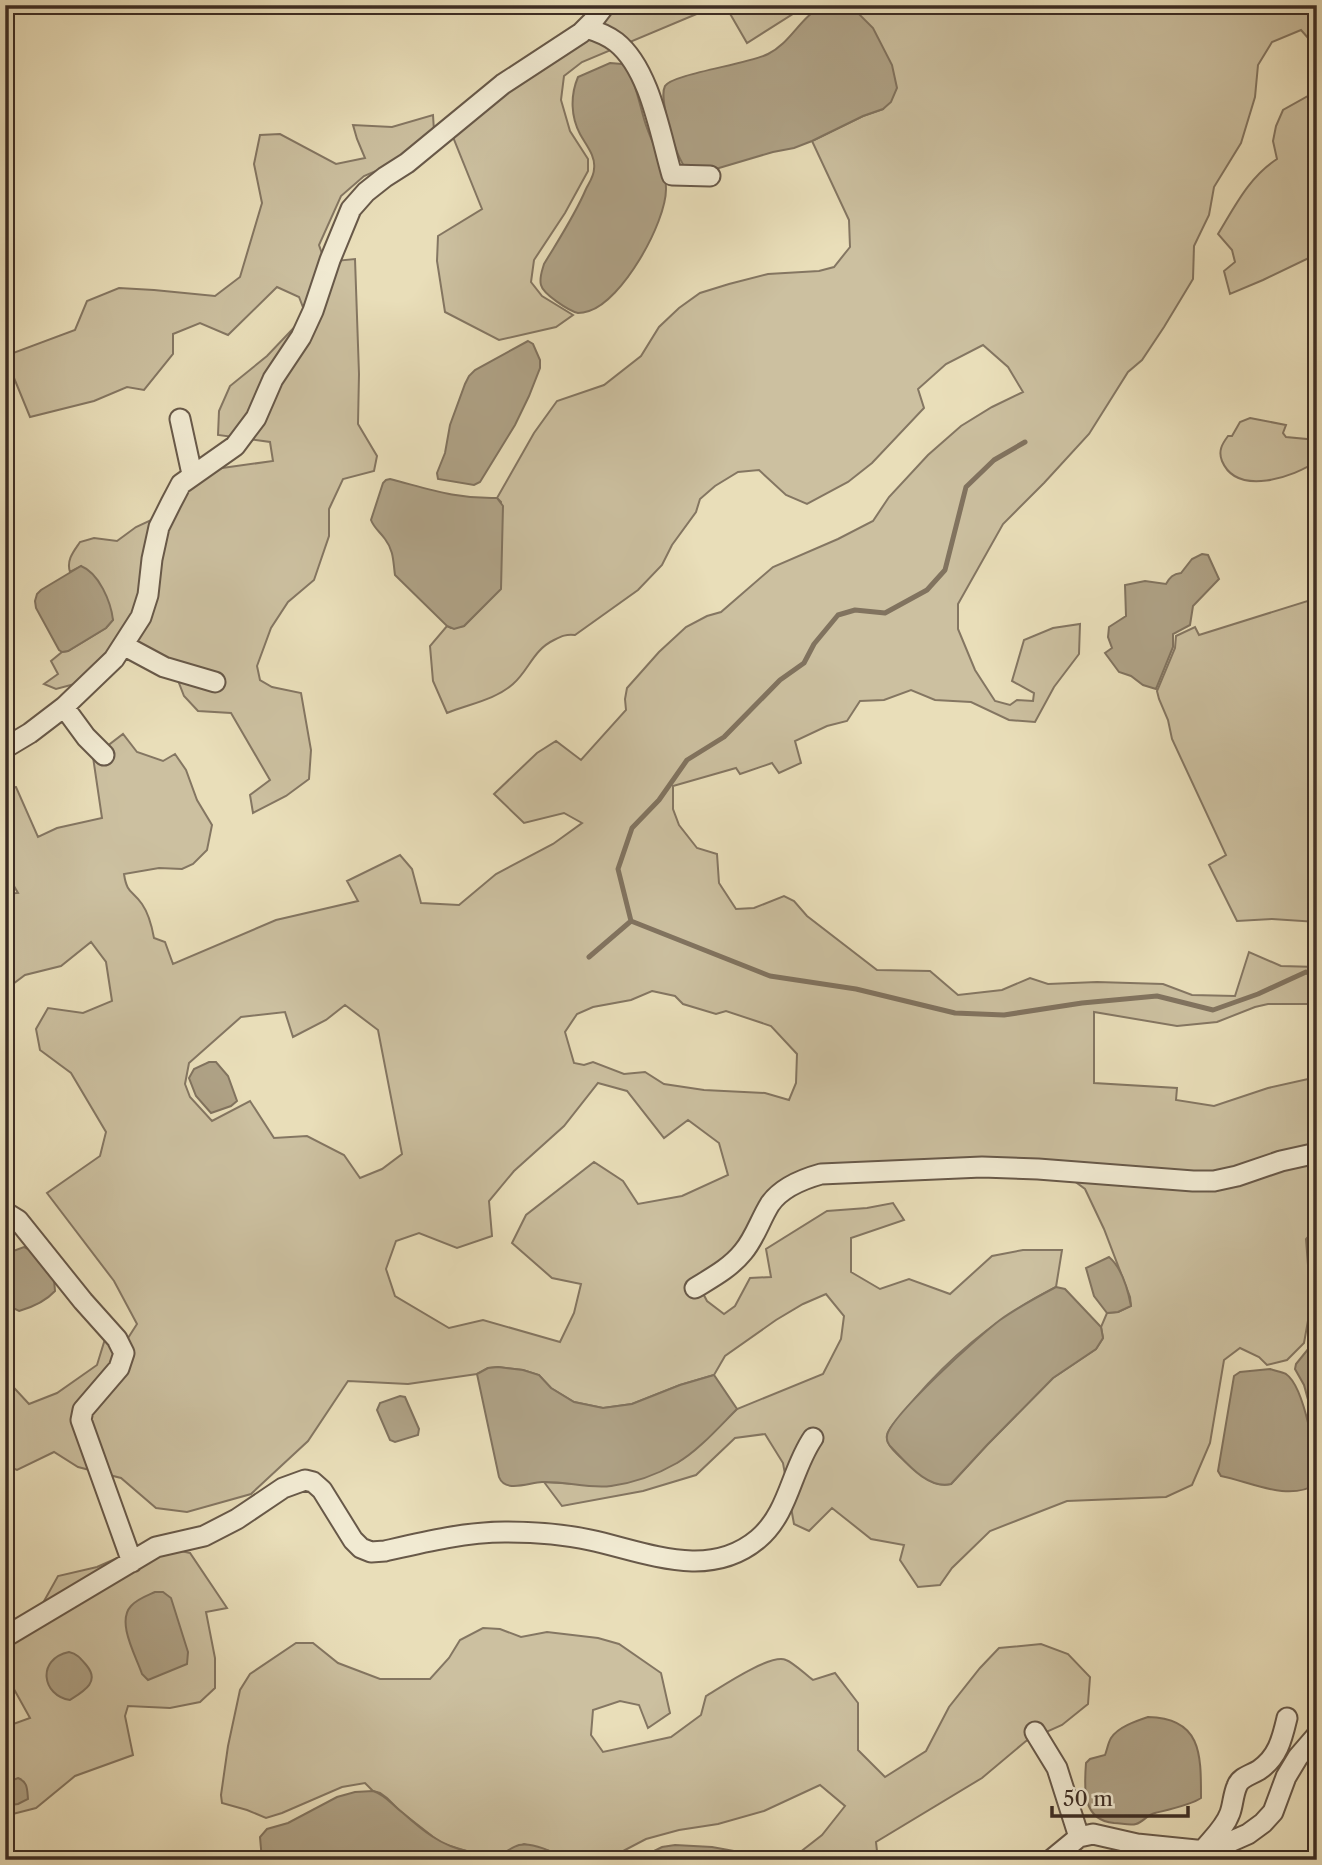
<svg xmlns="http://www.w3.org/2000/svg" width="1322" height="1865" font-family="'Libre Caslon Text',serif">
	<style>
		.green { fill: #ccc0a0; stroke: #847662; stroke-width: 2; fill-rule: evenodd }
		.water { fill: #afa286; stroke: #81735f; stroke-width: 2 }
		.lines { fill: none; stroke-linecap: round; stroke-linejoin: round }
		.stream { stroke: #81735f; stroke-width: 5 }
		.minor-casing { stroke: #685949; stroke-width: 23 }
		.minor { stroke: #f1ead2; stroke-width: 19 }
	</style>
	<rect width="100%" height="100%" fill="#e9deb9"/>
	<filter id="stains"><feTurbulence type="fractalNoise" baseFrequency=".00286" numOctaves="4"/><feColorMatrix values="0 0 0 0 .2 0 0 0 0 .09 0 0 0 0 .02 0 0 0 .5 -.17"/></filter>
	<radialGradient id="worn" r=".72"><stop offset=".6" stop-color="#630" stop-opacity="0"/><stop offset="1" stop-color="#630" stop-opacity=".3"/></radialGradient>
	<!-- green -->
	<path class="green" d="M 614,5 L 718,5 L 582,62 L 564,76 L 561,100 L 570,131 L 588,159 L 588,171 L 565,213 L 534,260 L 531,282 L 542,296 L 573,315 L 556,327 L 499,340 L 445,312 L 437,261 L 438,236 L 482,209 L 451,132 Z
		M 725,5 L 807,5 L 747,43 Z
		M 843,5 L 1317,5 L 1317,48 L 1301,30 L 1272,42 L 1258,65 L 1255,97 L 1241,143 L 1214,187 L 1209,215 L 1194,246 L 1193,279 L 1164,327 L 1142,360 L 1128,372 L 1089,434 L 1044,483 L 1003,524 L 958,604 L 958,629 L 975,670 L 995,701 L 1010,705 L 1017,700 L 1033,701 L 1034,693 L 1012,681 L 1024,640 L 1053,628 L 1080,624 L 1079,654 L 1054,687 L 1035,722 L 1009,720 L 971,702 L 935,700 L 911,690 L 884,700 L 860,701 L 847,721 L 827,726 L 795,741 L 801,763 L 779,773 L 772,763 L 740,774 L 736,768 L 673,786 L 673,809 L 679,825 L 697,848 L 717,854 L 719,883 L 736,909 L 754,908 L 784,896 L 794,901 L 807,916 L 877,970 L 930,971 L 958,995 L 1002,990 L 1030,978 L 1048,984 L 1097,982 L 1163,984 L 1192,995 L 1235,996 L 1249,952 L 1281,966 L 1317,967 L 1317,1004 L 1268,1004 L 1255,1007 L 1217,1022 L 1177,1026 L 1094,1012 L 1094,1083 L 1177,1088 L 1176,1100 L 1214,1106 L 1268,1088 L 1317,1077 L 1317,1227 L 1306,1239 L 1311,1304 L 1304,1343 L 1287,1360 L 1267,1365 L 1259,1357 L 1240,1348 L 1224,1360 L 1210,1443 L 1192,1485 L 1166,1497 L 1067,1501 L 990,1531 L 952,1568 L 940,1585 L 918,1587 L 900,1560 L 904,1545 L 871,1539 L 832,1508 L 809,1531 L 794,1524 L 783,1463 L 765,1434 L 735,1438 L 696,1475 L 643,1491 L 562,1506 L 544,1482 L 610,1486 L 678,1462 L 705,1440 L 737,1409 L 823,1374 L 841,1339 L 844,1316 L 826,1294 L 803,1304 L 776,1320 L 725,1356 L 714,1375 L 680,1385 L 632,1404 L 603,1408 L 574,1402 L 551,1388 L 539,1375 L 523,1370 L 498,1367 L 488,1368 L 477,1374 L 408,1384 L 348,1381 L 308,1441 L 251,1494 L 187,1512 L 156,1508 L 121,1478 L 78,1467 L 54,1452 L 17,1470 L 5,1465 L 5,1378 L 29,1404 L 57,1393 L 97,1365 L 105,1339 L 128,1338 L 137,1324 L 114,1281 L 47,1193 L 100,1156 L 106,1132 L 71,1073 L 40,1050 L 36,1029 L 48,1008 L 83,1013 L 112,1001 L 106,962 L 91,942 L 61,966 L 25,975 L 5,990 L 5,894 L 18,893 L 5,871 L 5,788 L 16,787 L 38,837 L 57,828 L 102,818 L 93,757 L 123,734 L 137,752 L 163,761 L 175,754 L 186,770 L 197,800 L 212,825 L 207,850 L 193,864 L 182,869 L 159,868 L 124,874 C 127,894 132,890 142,904 C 149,914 152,927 154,938 L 165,942 L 173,964 L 276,920 L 358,901 L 347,881 L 400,855 L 412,869 L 421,903 L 459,905 L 496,874 L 553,844 L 582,823 L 564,813 L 524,823 L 494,794 L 537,753 L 556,741 L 581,760 L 626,710 L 625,699 L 627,688 L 659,652 L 686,627 L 707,616 L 721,612 L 773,567 L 838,539 L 873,521 L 889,497 L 928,455 L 961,426 L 992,407 L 1023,392 L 1008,367 L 983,345 L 946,364 L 918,389 L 924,408 L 872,463 L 848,482 L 807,504 L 786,495 L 759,470 L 738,472 L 715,486 L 700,499 L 696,512 L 672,545 L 662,565 L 638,590 L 575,635 C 566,634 562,636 554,640 C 533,650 529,670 513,684 C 495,700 469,704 447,713 L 433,681 L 430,646 L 447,626 L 451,628 L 464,626 L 500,589 L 501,502 L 497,498 L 534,433 L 557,401 L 604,385 L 641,356 L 659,327 L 679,308 L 700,293 L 729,284 L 768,274 L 819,271 L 834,267 L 850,247 L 849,220 L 812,141 L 863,116 L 883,109 L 856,11 ZM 652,991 L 675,996 L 683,1004 L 716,1014 L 726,1011 L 771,1026 L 797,1054 L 796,1083 L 789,1100 L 765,1093 L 704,1090 L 664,1084 L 645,1072 L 624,1074 L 593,1062 L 584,1065 L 574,1063 L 565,1032 L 577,1014 L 593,1007 L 631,1000 ZM 345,1005 L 378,1030 L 402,1154 L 382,1169 L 360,1178 L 344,1155 L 307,1136 L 274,1138 L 250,1101 L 212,1121 L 190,1097 L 185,1084 L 189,1063 L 241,1017 L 285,1012 L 293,1037 L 326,1020 ZM 598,1083 L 627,1091 L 664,1138 L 688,1120 L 719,1143 L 728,1175 L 682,1196 L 638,1204 L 623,1181 L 594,1162 L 526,1215 L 512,1243 L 552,1278 L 581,1284 L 574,1313 L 560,1342 L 483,1320 L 449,1328 L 395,1296 L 386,1269 L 396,1241 L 419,1233 L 457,1248 L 492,1236 L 489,1201 L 514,1171 L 564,1126 ZM 837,1167 L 1066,1175 L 1085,1189 L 1104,1229 L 1130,1297 L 1131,1306 L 1118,1312 L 1107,1313 L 1101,1327 L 1103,1338 L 1096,1349 L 1053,1378 L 987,1445 L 951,1484 C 934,1488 921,1475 909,1465 C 902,1458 885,1446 887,1435 C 888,1428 898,1419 902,1414 C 944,1361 997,1317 1056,1287 L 1062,1250 L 1023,1250 L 992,1256 L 950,1294 L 909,1279 L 880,1289 L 851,1272 L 851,1238 L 904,1220 L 893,1203 L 867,1208 L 827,1211 L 766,1249 L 771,1277 L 750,1278 L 735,1306 L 724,1314 L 707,1301 L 697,1282 L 718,1267 L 772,1199 Z
		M 1317,91 L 1317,254 L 1263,280 L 1230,294 L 1224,271 L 1235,262 L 1232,250 L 1218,234 C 1235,206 1249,177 1277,159 L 1273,141 L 1276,126 L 1283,110 Z
		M 433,115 L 434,131 L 390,165 L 364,176 L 341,196 L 319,245 L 325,262 L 355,259 L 359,374 L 358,424 L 377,456 L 374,471 L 343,479 L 329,509 L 329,536 L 314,580 L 288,602 L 271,628 L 257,666 L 260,680 L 272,687 L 301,693 L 311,750 L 309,779 L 286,796 L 253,813 L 250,795 L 270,780 L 231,713 L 198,711 L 184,696 L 172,665 L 137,649 L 86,681 L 56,689 L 44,684 L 58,674 L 51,661 L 62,652 L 68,651 L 106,628 L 113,620 L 81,566 L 70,572 C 66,560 74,551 80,542 L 94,538 L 117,541 L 136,527 L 175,509 L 186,485 L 208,470 L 273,461 L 270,442 L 218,435 L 219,411 L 230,386 L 267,356 L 306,315 L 299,297 L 277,287 L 228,335 L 200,323 L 173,334 L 173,354 L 144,390 L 127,387 L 94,401 L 30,417 L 5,356 L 75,330 L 87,301 L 119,288 L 154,290 L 215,296 L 240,277 L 262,203 L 254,164 L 260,135 L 280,134 L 336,164 L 365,158 L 357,139 L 353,125 L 392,127 Z
		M 1250,418 L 1286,425 L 1283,433 L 1286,437 L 1317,440 L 1317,461 C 1294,477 1237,497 1222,461 C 1218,451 1222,444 1228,436 L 1232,436 L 1240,422 Z
		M 1317,598 L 1317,922 L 1272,919 L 1237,921 L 1209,865 L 1226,855 L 1172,739 L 1168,720 L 1159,699 L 1157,691 L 1175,648 L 1176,636 L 1195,627 L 1199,635 Z
		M 149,1544 L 190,1553 L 227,1608 L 206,1612 L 215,1658 L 215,1688 L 200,1702 L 170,1708 L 128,1706 L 125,1716 L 133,1755 L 75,1776 L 36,1808 L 5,1816 L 5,1727 L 30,1718 L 5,1673 L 5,1647 L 29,1628 L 58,1576 L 97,1567 Z
		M 483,1628 L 500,1629 L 521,1637 L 547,1632 L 598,1638 L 619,1644 L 661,1673 L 670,1713 L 648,1728 L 639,1705 L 620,1701 L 593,1710 L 591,1735 L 603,1752 L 671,1737 L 701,1715 L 706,1696 C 721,1687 771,1653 786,1660 C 794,1663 806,1675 813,1680 L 835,1673 L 858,1703 L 858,1750 L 885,1777 L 926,1751 L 949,1707 L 980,1668 L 999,1648 L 1041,1644 L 1068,1654 L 1090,1677 L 1088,1704 L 1062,1725 L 1026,1741 L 982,1778 L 876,1842 L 878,1860 L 790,1860 L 822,1835 L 845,1806 L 820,1785 L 764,1811 L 718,1824 L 679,1830 L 646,1839 L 606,1860 L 565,1860 L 553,1852 L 524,1844 L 501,1854 L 491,1855 L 466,1851 L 441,1843 L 400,1811 L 387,1798 L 380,1793 L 373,1791 L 365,1783 L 342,1787 L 282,1813 L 266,1818 L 247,1810 L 222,1803 L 221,1795 L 228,1746 L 240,1690 L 250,1674 L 296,1643 L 313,1643 L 338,1663 L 380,1679 L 430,1679 L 449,1658 L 460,1640 Z"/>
	<!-- water -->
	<path class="water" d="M 825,5 L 843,5 L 856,11 L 873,28 L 892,65 L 897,88 L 891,102 L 883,109 L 863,116 L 812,141 L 794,148 L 773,152 L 719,168 L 702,171 L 686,169 C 676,155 671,134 667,118 C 665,109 661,94 665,86 C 672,74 749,64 768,54 C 791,43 801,15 825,5 Z
		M 610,63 L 622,64 C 636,76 640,110 647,128 C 654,148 666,167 666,189 C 666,223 622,301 589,311 C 586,312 581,313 578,313 C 569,311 543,294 541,285 C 539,278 542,271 544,264 C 559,239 575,215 586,189 C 589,183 594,176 594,169 C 596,156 586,145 580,134 C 571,117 570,96 578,77 Z
		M 528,341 L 533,344 L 540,360 L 540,368 L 529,396 L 515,425 L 480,482 L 474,485 L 438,479 L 437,473 L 445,453 L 450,425 L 465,384 L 469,376 L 475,370 Z
		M 390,479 C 429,489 456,499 497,498 L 503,506 L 501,589 L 464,626 L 454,629 L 447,626 L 395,575 C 393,561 394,551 385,539 C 380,532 374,528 371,520 L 383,483 L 386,480 Z
		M 1202,554 L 1208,555 L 1219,579 L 1193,606 L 1190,625 L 1173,634 L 1173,647 L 1156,689 L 1143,685 L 1131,676 L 1119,672 L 1105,653 L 1112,648 L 1108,637 L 1109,627 L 1126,616 L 1125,585 L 1145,581 L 1166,584 C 1170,577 1173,574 1181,573 L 1192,559 Z
		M 81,566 C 99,573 111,602 113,620 L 106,628 L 68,651 L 62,652 L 59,650 L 36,608 L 35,601 L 37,594 L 41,590 Z
		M 209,1062 L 216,1062 L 228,1076 L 237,1101 L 231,1106 L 211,1113 L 196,1096 L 189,1078 L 194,1069 Z
		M 24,1247 L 32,1251 L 54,1280 L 55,1291 C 45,1302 33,1307 19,1311 L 5,1304 L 5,1254 Z
		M 1109,1257 C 1122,1268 1128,1290 1131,1306 L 1118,1312 L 1107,1313 L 1094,1296 L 1086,1268 Z
		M 1056,1287 L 1065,1289 L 1101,1327 L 1103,1338 L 1096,1349 L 1053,1378 L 987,1445 L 951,1484 C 927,1490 905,1461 890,1446 C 888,1443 886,1441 887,1436 C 889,1417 981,1334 1000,1320 C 1018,1307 1037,1297 1056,1287 Z
		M 1317,1338 L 1317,1433 L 1304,1385 L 1295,1369 L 1296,1364 Z
		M 498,1367 L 523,1370 L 539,1375 L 551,1388 L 574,1402 L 603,1408 L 632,1404 L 680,1385 L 714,1375 L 737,1409 C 719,1427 698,1451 677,1463 C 658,1474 633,1483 611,1486 C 589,1489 565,1481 542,1482 C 528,1483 505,1493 499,1477 L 477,1374 L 488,1368 Z
		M 1270,1369 C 1275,1371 1282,1372 1286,1374 C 1305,1387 1317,1461 1317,1484 C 1288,1502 1251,1482 1221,1476 L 1218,1471 L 1234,1376 L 1240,1372 Z
		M 400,1396 L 405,1397 L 419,1429 L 418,1435 L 395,1442 L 390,1440 L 377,1410 L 380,1403 Z
		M 155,1592 L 163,1592 L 171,1598 L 188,1652 L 187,1664 L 148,1680 L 142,1674 C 136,1656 116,1622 131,1606 C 137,1599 146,1596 155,1592 Z
		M 69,1652 C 78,1654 81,1659 87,1666 C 100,1682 84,1691 70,1700 C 42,1696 36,1659 69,1652 Z
		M 1148,1717 C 1202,1718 1201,1755 1201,1798 C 1191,1805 1167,1810 1155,1813 C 1147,1815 1143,1822 1136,1824 C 1130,1826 1121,1823 1114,1823 C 1082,1820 1084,1789 1086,1763 L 1090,1759 L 1105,1755 C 1107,1750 1108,1743 1111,1738 C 1118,1727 1136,1721 1148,1717 Z
		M 18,1778 C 28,1782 27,1789 28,1799 L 18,1804 L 11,1805 L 5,1798 L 5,1783 Z
		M 373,1791 C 386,1795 392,1805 403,1813 C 422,1830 441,1846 467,1851 C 477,1854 490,1856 500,1854 C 507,1852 512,1847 519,1845 C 532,1842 555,1852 565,1860 L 262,1860 L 260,1837 L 267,1829 L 288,1823 L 337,1797 L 355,1792 Z
		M 675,1845 L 712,1847 L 739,1852 L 732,1860 L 636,1860 L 662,1847 Z"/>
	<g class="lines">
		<!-- stream -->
		<path class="stream" d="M 631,921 L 770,976 L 856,989 L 955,1013 L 1004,1015 L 1082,1003 L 1157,996 L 1213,1010 L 1258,994 L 1306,972 L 1317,976
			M 589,957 L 631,921 L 618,869 L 632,828 L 659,800 L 687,760 L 724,737 L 780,680 L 804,663 L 814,644 L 838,615 L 855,610 L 885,613 L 927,590 L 945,570 L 966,487 L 994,460 L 1025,442"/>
		<!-- minor casing -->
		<g class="minor-casing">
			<path id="minor" d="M 586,28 C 596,31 607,35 616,42 C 650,69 660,134 672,175 L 710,176
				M 180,419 L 192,474
				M 123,645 L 164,667 L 215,682
				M 64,707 L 86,737 L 104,755
				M 5,748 L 30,733 L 64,707 L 114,659 L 141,617 L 148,595 L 152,559 L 159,527 L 171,503 L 181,484 L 235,446 L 256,418 L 273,379 L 301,337 L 313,311 L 330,260 L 351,209 L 366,192 L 385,177 L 407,163 L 503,84 L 581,33 L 592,22 L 605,5
				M 5,1212 L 18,1220 L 83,1301 L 117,1339 L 124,1353 L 119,1368 L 83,1410 L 81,1420 L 132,1562
				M 695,1288 C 713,1277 730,1268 743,1252 C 755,1238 760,1220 770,1204 C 781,1188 803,1179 821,1174 L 982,1167 L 1038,1169 L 1193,1181 L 1214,1181 L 1237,1176 L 1281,1161 L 1317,1153
				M 5,1637 L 156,1547 L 204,1536 L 237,1519 L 283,1488 L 305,1480 L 313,1482 L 322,1490 L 353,1540 L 361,1548 L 371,1552 L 385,1551 C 424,1542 465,1532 505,1532 C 533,1532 563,1534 590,1540 C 646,1552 708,1581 758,1539 C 789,1513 791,1470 813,1438
				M 1035,1732 L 1057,1768 L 1079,1837
				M 1204,1849 C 1213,1838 1225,1827 1230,1813 C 1233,1805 1233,1795 1237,1786 C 1240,1777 1251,1775 1259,1770 C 1278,1757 1282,1739 1287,1718
				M 1051,1860 L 1079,1837 L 1093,1834 L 1137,1844 L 1196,1850 L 1214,1849 L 1248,1834 L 1263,1823 L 1273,1812 L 1286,1777 L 1298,1757 L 1317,1735"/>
		</g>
		<!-- minor -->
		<use href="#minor" class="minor"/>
	</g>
	<!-- margin -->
	<rect width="1322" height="1865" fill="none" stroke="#e9deb9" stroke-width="28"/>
	<rect x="7" y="7" width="1308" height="1851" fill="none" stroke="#3d2d24" stroke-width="3.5"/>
	<rect x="14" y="14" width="1294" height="1837" fill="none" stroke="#3d2d24" stroke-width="2"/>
	<!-- scale -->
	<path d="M1052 1806v10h136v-10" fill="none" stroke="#3d2d24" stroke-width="3.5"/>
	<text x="1063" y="1806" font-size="21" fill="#3d2d24" stroke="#f1ead2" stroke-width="5" paint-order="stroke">50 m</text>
	<rect width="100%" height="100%" filter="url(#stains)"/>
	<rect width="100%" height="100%" fill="url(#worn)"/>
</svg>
